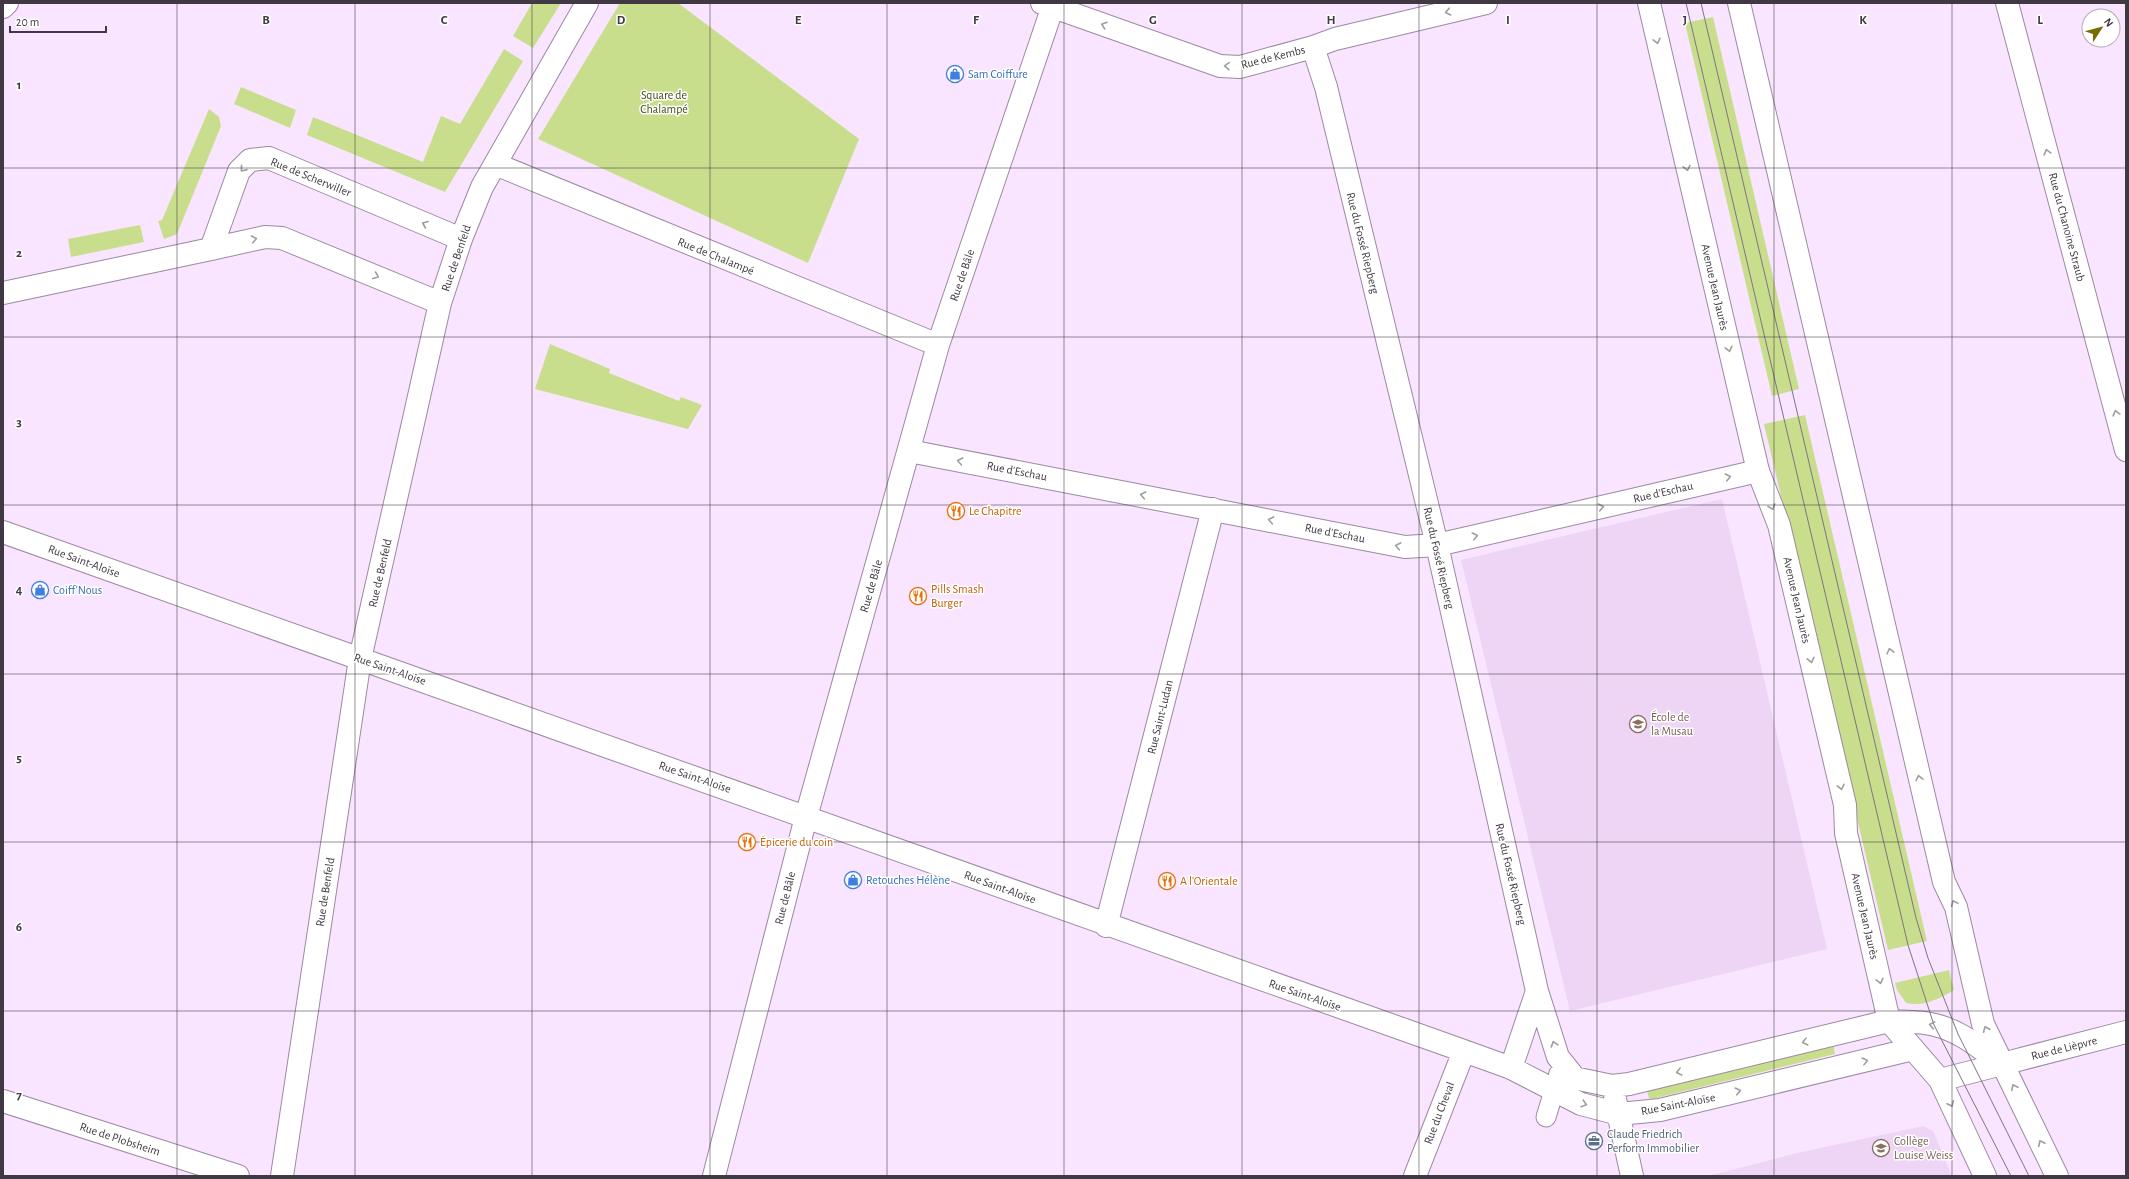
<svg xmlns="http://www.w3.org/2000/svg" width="2129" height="1179" font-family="'Alegreya Sans',sans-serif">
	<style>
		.built { fill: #eed5f5 }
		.green { fill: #c9de8d }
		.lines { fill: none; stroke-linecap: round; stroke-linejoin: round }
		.lane-casing { stroke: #9c89a1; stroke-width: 21 }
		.street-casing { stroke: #9c89a1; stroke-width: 24 }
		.secondary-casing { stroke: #9c89a1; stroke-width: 24 }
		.lane { stroke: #fff; stroke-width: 19 }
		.street { stroke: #fff; stroke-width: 22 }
		.secondary { stroke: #fff; stroke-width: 22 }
		.tram { stroke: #7f7382; stroke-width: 1 }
		.oneway { stroke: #a09ca0 }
		.grid { fill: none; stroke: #403842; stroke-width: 1; stroke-opacity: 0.55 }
		.labels { text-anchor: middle; stroke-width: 3; stroke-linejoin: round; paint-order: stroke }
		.street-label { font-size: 12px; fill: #403842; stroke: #fff }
		.shop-label { font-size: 12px; fill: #366cbe; stroke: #fff; text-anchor: start }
		.park-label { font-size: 12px; fill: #3f4b0c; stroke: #fff }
		.food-label { font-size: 12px; fill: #c56008; stroke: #fff; text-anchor: start }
		.education-label { font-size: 12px; fill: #785e54; stroke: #fff; text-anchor: start }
		.service-label { font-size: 12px; fill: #4e5e75; stroke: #fff; text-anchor: start }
		.grid-label { font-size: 13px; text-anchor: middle; font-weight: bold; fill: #403842; stroke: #fff; stroke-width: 3; stroke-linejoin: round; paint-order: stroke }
	</style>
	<rect width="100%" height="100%" fill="#f9e5ff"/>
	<!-- built -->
	<path class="built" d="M 1722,499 L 1827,949 L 1570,1011 L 1461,560 Z
		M 1923,1126 L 1933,1131 L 1952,1176 L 1708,1176 L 1797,1153 Z"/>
	<!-- green -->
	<path class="green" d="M 532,3 L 561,3 L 533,48 L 513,36 Z
		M 620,3 L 678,3 L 859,139 L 808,263 L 538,139 Z
		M 1713,17 L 1799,389 L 1772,396 L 1685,23 Z
		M 504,49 L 523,61 L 445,192 L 307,135 L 313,117 L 423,162 L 441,116 L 460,124 Z
		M 241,87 L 296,110 L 290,128 L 234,104 Z
		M 209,109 L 219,117 L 221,126 L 177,234 L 164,239 L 158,221 L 162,220 Z
		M 140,225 L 144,242 L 71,257 L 68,239 Z
		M 550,344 L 610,369 L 609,373 L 679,401 L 681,397 L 702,405 L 688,429 L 535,389 Z
		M 1805,415 L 1927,941 L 1888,950 L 1764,424 Z
		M 1949,970 L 1954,990 C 1939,999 1923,1007 1906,1003 L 1897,990 L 1895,983 Z
		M 1833,1044 L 1835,1054 L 1652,1099 L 1649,1098 L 1647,1091 Z"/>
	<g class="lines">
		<!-- lane casing -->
		<g class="lane-casing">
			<path id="lane" d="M 1546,1117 L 1554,1091"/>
		</g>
		<!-- street casing -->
		<g class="street-casing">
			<path id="street" d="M 1042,3 L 1220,66 L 1240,67 L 1313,47 L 1335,39 L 1486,3
				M 2007,3 L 2126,450
				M 3,7 L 7,3
				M 1313,47 L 1326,87 L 1437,545 L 1537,991 L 1558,1057 L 1574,1077
				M 495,164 L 938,345
				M 3,293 L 211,249
				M 440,303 L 282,238 L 265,237 L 211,249 L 239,171 L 250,160 L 269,158 L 461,239
				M 909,451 L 1405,547 L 1437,545 L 1758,471
				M 3,532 L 1464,1051 L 1511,1068 L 1581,1104 L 1619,1114 L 1660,1110 L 1913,1049
				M 1106,926 L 1213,509
				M 1511,1068 L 1537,991
				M 1560,1075 L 1612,1086 L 1629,1084 L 1889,1021 C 1904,1022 1921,1021 1935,1025 C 1961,1031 1981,1049 2002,1064 L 2126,1032
				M 1615,1099 L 1632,1176
				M 3,1101 L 238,1176
				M 282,1176 L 360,659 L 440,303 L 461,239 L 482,187 L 587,3
				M 714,1176 L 806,817 L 938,345 L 1054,3
				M 1415,1176 L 1464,1051"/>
		</g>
		<!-- secondary casing -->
		<g class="secondary-casing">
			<path id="secondary" d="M 1649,3 L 1758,471 L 1779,525 L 1845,805 L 1846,833 L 1889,1021 L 1940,1080 L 1985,1176
				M 1739,3 L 1944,882 L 1956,907 L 1983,1024 L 2057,1176
				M 1940,1080 L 2002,1064"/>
		</g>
		<!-- lane -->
		<use href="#lane" class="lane"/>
		<!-- street -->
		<use href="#street" class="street"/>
		<!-- secondary -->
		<use href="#secondary" class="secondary"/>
		<!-- tram -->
		<path class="tram" d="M 1686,3 L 1908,945 L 1934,1025 L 2011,1176
			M 1701,3 L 1916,918 L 1928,958 L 1958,1034 L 2029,1176"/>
	</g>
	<!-- one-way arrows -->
	<defs><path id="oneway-chevron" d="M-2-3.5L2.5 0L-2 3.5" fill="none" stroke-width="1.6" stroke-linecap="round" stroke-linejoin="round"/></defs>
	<g class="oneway">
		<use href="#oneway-chevron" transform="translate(1448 12) rotate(167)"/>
		<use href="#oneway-chevron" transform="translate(1104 25) rotate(-161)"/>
		<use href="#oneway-chevron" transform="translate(1657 41) rotate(77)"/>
		<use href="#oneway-chevron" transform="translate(1227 66) rotate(-176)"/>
		<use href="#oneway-chevron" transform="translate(2047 152) rotate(-105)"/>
		<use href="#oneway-chevron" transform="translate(1687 168) rotate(77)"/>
		<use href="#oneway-chevron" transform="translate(243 169) rotate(129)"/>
		<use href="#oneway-chevron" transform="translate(425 224) rotate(-157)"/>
		<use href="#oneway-chevron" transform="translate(254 239) rotate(-12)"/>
		<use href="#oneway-chevron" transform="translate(376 276) rotate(22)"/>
		<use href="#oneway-chevron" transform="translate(1729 349) rotate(77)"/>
		<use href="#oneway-chevron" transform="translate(2116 413) rotate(-105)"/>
		<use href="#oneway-chevron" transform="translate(960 461) rotate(-169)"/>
		<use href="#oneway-chevron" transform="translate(1728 477) rotate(-13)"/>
		<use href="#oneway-chevron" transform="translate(1143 495) rotate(-169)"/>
		<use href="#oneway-chevron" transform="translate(1601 507) rotate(-13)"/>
		<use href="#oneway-chevron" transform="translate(1772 507) rotate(70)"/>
		<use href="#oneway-chevron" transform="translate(1271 520) rotate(-169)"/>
		<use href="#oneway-chevron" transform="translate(1475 536) rotate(-13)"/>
		<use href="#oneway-chevron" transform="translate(1398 546) rotate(-169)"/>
		<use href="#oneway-chevron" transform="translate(1890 651) rotate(-103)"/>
		<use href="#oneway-chevron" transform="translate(1811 660) rotate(77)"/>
		<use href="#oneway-chevron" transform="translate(1919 778) rotate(-103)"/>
		<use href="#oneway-chevron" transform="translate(1841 787) rotate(77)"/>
		<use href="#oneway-chevron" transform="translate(1954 903) rotate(-114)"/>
		<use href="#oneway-chevron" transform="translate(1880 981) rotate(77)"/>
		<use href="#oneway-chevron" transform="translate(1932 1025) rotate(-169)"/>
		<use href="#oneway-chevron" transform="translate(1986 1029) rotate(-113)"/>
		<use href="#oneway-chevron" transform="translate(1805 1042) rotate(166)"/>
		<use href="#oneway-chevron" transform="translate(1554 1044) rotate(-108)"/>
		<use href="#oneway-chevron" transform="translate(1865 1061) rotate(-14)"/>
		<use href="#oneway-chevron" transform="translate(1679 1072) rotate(166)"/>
		<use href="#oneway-chevron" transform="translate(2014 1087) rotate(-117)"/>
		<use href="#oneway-chevron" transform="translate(1738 1091) rotate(-13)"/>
		<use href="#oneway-chevron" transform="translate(1584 1104) rotate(18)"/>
		<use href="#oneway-chevron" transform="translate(1951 1104) rotate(65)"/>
		<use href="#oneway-chevron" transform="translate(2041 1143) rotate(-116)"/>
	</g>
	<!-- grid -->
	<path class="grid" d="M 177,3 L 177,1176M 355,3 L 355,1176M 532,3 L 532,1176M 710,3 L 710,1176M 887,3 L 887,1176M 1064,3 L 1064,1176M 1242,3 L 1242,1176M 1419,3 L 1419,1176M 1597,3 L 1597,1176M 1774,3 L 1774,1176M 1952,3 L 1952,1176M 3,168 L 2126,168M 3,337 L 2126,337M 3,505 L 2126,505M 3,674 L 2126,674M 3,842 L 2126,842M 3,1011 L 2126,1011"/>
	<!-- icons -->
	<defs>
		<g id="shop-ring" transform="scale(0.9)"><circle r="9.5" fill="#fff" stroke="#3f7fe0" stroke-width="1.5"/><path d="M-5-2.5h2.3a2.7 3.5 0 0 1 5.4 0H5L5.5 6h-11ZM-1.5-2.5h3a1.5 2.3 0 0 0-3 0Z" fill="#3f7fe0"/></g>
		<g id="restaurant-ring" transform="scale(0.9)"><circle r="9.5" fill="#fff" stroke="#e8710a" stroke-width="1.5"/><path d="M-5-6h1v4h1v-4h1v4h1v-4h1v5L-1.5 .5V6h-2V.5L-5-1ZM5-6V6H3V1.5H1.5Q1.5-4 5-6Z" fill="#e8710a"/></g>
		<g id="school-ring" transform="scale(0.9)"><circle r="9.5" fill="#fff" stroke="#8d6e63" stroke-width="1.5"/><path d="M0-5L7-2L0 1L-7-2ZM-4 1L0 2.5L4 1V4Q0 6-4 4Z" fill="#8d6e63"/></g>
		<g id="office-ring" transform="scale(0.9)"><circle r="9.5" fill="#fff" stroke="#5c6f8a" stroke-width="1.5"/><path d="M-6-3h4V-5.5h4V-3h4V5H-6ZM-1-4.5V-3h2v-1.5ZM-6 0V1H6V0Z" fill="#5c6f8a"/></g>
	</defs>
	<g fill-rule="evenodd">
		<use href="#shop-ring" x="955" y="74"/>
		<use href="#restaurant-ring" x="956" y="511"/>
		<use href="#shop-ring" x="40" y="590"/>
		<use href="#restaurant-ring" x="918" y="596"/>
		<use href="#school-ring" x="1638" y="724"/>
		<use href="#restaurant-ring" x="747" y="842"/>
		<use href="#shop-ring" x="853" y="880"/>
		<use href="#restaurant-ring" x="1167" y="881"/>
		<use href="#office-ring" x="1594" y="1141"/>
		<use href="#school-ring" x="1881" y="1148"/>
	</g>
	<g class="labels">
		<!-- street labels -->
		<g class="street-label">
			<text transform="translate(1273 57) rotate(-14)" y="4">Rue de Kembs</text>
			<text transform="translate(311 177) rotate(22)" y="4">Rue de Scherwiller</text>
			<text transform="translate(2067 227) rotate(75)" y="4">Rue du Chanoine Straub</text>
			<text transform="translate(1363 243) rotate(76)" y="4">Rue du Fossé Riepberg</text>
			<text transform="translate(716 256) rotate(22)" y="4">Rue de Chalampé</text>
			<text transform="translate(456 258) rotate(-71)" y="4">Rue de Benfeld</text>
			<text transform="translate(962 275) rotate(-71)" y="4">Rue de Bâle</text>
			<text transform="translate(1715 287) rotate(77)" y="4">Avenue Jean Jaurès</text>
			<text transform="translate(1017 471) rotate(11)" y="4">Rue d'Eschau</text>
			<text transform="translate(1663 492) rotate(-13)" y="4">Rue d'Eschau</text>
			<text transform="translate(1335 533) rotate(11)" y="4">Rue d'Eschau</text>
			<text transform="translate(1439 558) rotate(77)" y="4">Rue du Fossé Riepberg</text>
			<text transform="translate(84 561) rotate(20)" y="4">Rue Saint-Aloïse</text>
			<text transform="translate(380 573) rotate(-77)" y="4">Rue de Benfeld</text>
			<text transform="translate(871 586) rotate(-74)" y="4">Rue de Bâle</text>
			<text transform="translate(1797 600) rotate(77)" y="4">Avenue Jean Jaurès</text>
			<text transform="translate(390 669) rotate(19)" y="4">Rue Saint-Aloïse</text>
			<text transform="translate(1160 717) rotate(-76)" y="4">Rue Saint-Ludan</text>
			<text transform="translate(695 777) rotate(19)" y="4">Rue Saint-Aloïse</text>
			<text transform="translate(1511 874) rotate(77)" y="4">Rue du Fossé Riepberg</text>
			<text transform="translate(1000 887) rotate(20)" y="4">Rue Saint-Aloïse</text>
			<text transform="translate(325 892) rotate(-81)" y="4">Rue de Benfeld</text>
			<text transform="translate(785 898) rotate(-76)" y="4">Rue de Bâle</text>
			<text transform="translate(1865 916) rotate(77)" y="4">Avenue Jean Jaurès</text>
			<text transform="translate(1305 995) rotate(19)" y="4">Rue Saint-Aloïse</text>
			<text transform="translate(2064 1048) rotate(-14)" y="4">Rue de Lièpvre</text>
			<text transform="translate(1678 1104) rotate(-11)" y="4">Rue Saint-Aloïse</text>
			<text transform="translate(1439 1113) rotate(-69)" y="4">Rue du Cheval</text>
			<text transform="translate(120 1139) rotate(18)" y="4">Rue de Plobsheim</text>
		</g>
		<!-- shop labels -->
		<g class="shop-label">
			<text x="968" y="78">Sam Coiffure</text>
			<text x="53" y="594">Coiff'Nous</text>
			<text x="866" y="884">Retouches Hélène</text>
		</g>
		<!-- park labels -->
		<g class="park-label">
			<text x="664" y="99">Square de<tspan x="664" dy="14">Chalampé</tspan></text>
		</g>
		<!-- food labels -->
		<g class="food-label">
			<text x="969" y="515">Le Chapitre</text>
			<text x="931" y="593">Pills Smash<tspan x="931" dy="14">Burger</tspan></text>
			<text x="760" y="846">Épicerie du coin</text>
			<text x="1180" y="885">A l'Orientale</text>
		</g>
		<!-- education labels -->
		<g class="education-label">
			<text x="1651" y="721">École de<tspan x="1651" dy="14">la Musau</tspan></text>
			<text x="1894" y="1145">Collège<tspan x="1894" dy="14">Louise Weiss</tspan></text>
		</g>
		<!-- service labels -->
		<g class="service-label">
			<text x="1607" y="1138">Claude Friedrich<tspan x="1607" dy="14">Perform Immobilier</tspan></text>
		</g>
	</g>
	<g class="grid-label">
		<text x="266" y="24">B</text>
		<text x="444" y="24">C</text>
		<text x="621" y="24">D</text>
		<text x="798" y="24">E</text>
		<text x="976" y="24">F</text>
		<text x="1153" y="24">G</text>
		<text x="1331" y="24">H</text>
		<text x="1508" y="24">I</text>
		<text x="1685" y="24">J</text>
		<text x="1863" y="24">K</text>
		<text x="2040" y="24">L</text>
		<text x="19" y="89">1</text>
		<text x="19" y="257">2</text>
		<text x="19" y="426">3</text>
		<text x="19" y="594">4</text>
		<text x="19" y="762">5</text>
		<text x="19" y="931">6</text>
		<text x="19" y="1099">7</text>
	</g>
	<!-- border -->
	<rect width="2129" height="1179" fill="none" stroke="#403842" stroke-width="8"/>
	<!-- north arrow -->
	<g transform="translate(2101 28) rotate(54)"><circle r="19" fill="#ffffff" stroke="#b3afb3"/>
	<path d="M0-3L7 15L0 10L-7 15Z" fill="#786c06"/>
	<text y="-6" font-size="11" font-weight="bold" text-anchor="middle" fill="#403842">N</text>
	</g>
	<!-- scale -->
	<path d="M10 26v6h96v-6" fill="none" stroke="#403842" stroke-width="2"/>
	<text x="16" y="26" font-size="12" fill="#403842" stroke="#ffffff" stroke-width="3" paint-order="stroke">20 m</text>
</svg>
